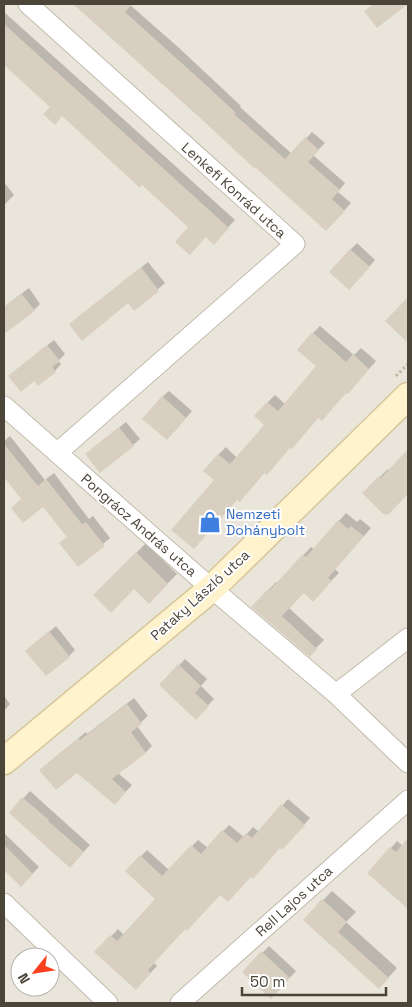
<svg xmlns="http://www.w3.org/2000/svg" width="412" height="1007" font-family="'Space Grotesk',sans-serif">
	<style>
		.residential { fill: #eae5da; fill-rule: evenodd }
		.shadow { fill: #0003 }
		.building { fill: #d8cfc1 }
		.lines { fill: none; stroke-linecap: round; stroke-linejoin: round }
		.street-casing { stroke: #c2bbae; stroke-width: 21 }
		.secondary-casing { stroke: #d6c79b; stroke-width: 29 }
		.path { stroke: #c4b79f; stroke-width: 3; stroke-dasharray: 2.5 2.5; stroke-linecap: butt }
		.street { stroke: #fff; stroke-width: 19 }
		.secondary { stroke: #fff3cd; stroke-width: 26 }
		.labels { text-anchor: middle; stroke-width: 4; stroke-linejoin: round; paint-order: stroke }
		.street-label { font-size: 14px; fill: #4b4439; stroke: #fff }
		.shop-label { font-size: 14px; fill: #366cbe; stroke: #fff; text-anchor: start }
	</style>
	<rect width="100%" height="100%" fill="#f6f3ec"/>
	<!-- residential -->
	<path class="residential" d="M 4,4 L 408,4 L 408,1003 L 4,1003 ZM 20,957 L 50,957 L 50,987 L 20,987 Z"/>
	<!-- shadow -->
	<path class="shadow" d="M 75,4 L 129,4 L 178,47 L 241,106 L 240,107 L 292,154 L 312,132 L 325,143 L 313,155 L 345,183 L 338,192 L 351,203 L 333,223 L 153,74 Z
		M 4,12 L 131,126 L 235,220 L 220,236 L 206,236 L 63,115 L 51,107 L 4,64 Z
		M 4,182 L 14,195 L 4,205 Z
		M 357,243 L 375,260 L 356,282 L 350,250 Z
		M 148,262 L 165,283 L 135,309 L 129,302 L 77,318 Z
		M 29,288 L 40,304 L 34,310 L 4,333 L 4,307 Z
		M 320,326 L 354,355 L 361,348 L 376,361 L 355,385 L 319,417 L 299,440 L 291,446 L 265,472 L 247,493 L 216,480 L 218,455 L 226,447 L 237,458 L 266,425 L 256,416 L 268,402 L 275,395 L 285,404 L 318,366 L 313,333 Z
		M 54,340 L 65,354 L 58,361 L 61,364 L 55,371 L 35,379 L 16,370 Z
		M 169,391 L 192,411 L 174,432 L 162,397 Z
		M 126,422 L 140,439 L 133,445 L 93,448 Z
		M 10,436 L 45,480 L 54,473 L 89,519 L 93,516 L 110,538 L 78,565 L 61,543 L 68,536 L 43,505 L 22,498 L 4,475 L 4,441 Z
		M 408,451 L 408,493 L 386,515 L 364,493 L 388,469 L 389,471 Z
		M 346,513 L 357,522 L 360,519 L 371,528 L 335,569 L 339,573 L 320,592 L 304,592 L 289,608 L 324,640 L 309,655 L 253,607 L 276,582 L 277,583 L 311,547 L 314,549 Z
		M 146,543 L 177,574 L 149,602 L 134,588 L 95,595 Z
		M 56,626 L 75,650 L 69,656 L 27,651 Z
		M 185,659 L 207,679 L 201,686 L 214,699 L 196,718 L 161,685 Z
		M 4,696 L 10,704 L 4,711 Z
		M 134,698 L 148,716 L 137,726 L 152,746 L 146,752 L 118,773 L 132,785 L 121,797 L 77,772 L 48,763 L 86,732 L 87,734 Z
		M 30,791 L 90,845 L 76,860 L 10,813 Z
		M 288,799 L 310,818 L 289,842 L 280,847 L 251,876 L 221,894 L 186,928 L 153,962 L 157,966 L 142,982 L 96,952 L 118,929 L 124,935 L 157,899 L 127,871 L 147,850 L 169,870 L 198,840 L 208,848 L 229,825 L 244,837 L 253,827 L 259,832 Z
		M 4,833 L 39,867 L 21,885 L 4,868 Z
		M 408,840 L 408,903 L 406,906 L 391,848 L 397,841 L 403,846 Z
		M 332,891 L 356,912 L 346,922 L 397,968 L 388,978 L 304,920 Z
		M 269,946 L 296,971 L 271,998 L 244,972 Z"/>
	<!-- building -->
	<path class="building" d="M 73,4 L 132,4 L 125,12 L 206,85 L 236,113 L 234,114 L 285,159 L 305,137 L 319,150 L 308,162 L 340,190 L 332,199 L 345,211 L 326,231 L 256,168 L 255,169 L 199,117 Z
		M 374,4 L 408,4 L 377,28 L 364,11 Z
		M 4,24 L 229,228 L 214,245 L 206,237 L 190,255 L 175,242 L 188,227 L 142,185 L 140,188 L 62,116 L 55,125 L 43,114 L 50,107 L 4,65 Z
		M 350,249 L 370,267 L 349,290 L 329,272 Z
		M 141,267 L 159,291 L 134,311 L 128,303 L 82,341 L 69,324 Z
		M 22,294 L 35,311 L 4,334 L 4,307 Z
		M 408,297 L 408,343 L 385,321 Z
		M 312,332 L 346,362 L 353,354 L 369,369 L 348,394 L 346,393 L 322,421 L 318,418 L 292,449 L 290,448 L 267,475 L 264,473 L 240,502 L 237,500 L 194,549 L 171,530 L 214,480 L 203,471 L 218,454 L 230,464 L 264,425 L 254,416 L 267,402 L 278,411 L 316,366 L 297,350 Z
		M 47,345 L 60,361 L 52,367 L 56,372 L 38,386 L 34,381 L 21,392 L 8,376 Z
		M 162,396 L 186,418 L 167,440 L 142,419 Z
		M 119,427 L 134,446 L 100,473 L 85,454 Z
		M 4,444 L 38,486 L 46,479 L 82,524 L 86,522 L 105,546 L 78,567 L 59,543 L 67,537 L 43,507 L 23,523 L 11,508 L 21,499 L 4,477 Z
		M 408,449 L 408,494 L 389,514 L 383,514 L 362,493 L 379,476 L 381,478 Z
		M 338,520 L 348,529 L 351,526 L 364,536 L 328,578 L 332,581 L 313,602 L 304,593 L 282,616 L 317,649 L 310,657 L 251,607 L 268,589 L 269,591 L 303,554 L 306,557 Z
		M 136,552 L 168,584 L 149,604 L 134,589 L 111,613 L 93,595 Z
		M 49,631 L 70,657 L 46,676 L 25,651 Z
		M 178,664 L 201,686 L 195,693 L 209,706 L 196,720 L 159,685 Z
		M 127,704 L 142,724 L 131,732 L 146,753 L 112,779 L 126,792 L 115,805 L 77,773 L 56,790 L 39,770 L 79,738 L 80,740 Z
		M 22,797 L 49,820 L 48,821 L 84,852 L 70,868 L 9,813 Z
		M 281,804 L 305,825 L 282,850 L 280,848 L 253,879 L 251,877 L 228,902 L 220,895 L 187,931 L 185,929 L 148,970 L 151,973 L 136,990 L 94,952 L 110,935 L 117,941 L 155,899 L 125,871 L 140,855 L 162,876 L 191,845 L 201,854 L 222,830 L 237,843 L 246,833 L 252,838 Z
		M 408,838 L 408,909 L 367,873 L 390,847 L 396,852 Z
		M 4,845 L 33,874 L 21,887 L 4,870 Z
		M 322,899 L 347,922 L 338,932 L 389,978 L 379,989 L 303,920 Z
		M 261,951 L 290,978 L 271,999 L 242,972 Z"/>
	<g class="lines">
		<!-- street casing -->
		<g class="street-casing">
			<path id="street" d="M 28,4 L 295,244 L 57,453
				M 4,406 L 196,575 L 336,694 L 408,763
				M 336,694 L 408,638
				M 4,903 L 108,1003
				M 180,1003 L 408,800"/>
		</g>
		<!-- secondary casing -->
		<g class="secondary-casing">
			<path id="secondary" d="M 4,761 L 212,588 L 408,396"/>
		</g>
		<!-- path -->
		<path class="path" d="M 396,376 L 408,364"/>
		<!-- street -->
		<use href="#street" class="street"/>
		<!-- secondary -->
		<use href="#secondary" class="secondary"/>
	</g>
	<!-- icons -->
	<defs>
		<g id="shop-bare" transform="scale(1.725)"><path d="M-5-2.5h2.3a2.7 3.5 0 0 1 5.4 0H5L5.5 6h-11ZM-1.5-2.5h3a1.5 2.3 0 0 0-3 0Z" fill="#3f7fe0" stroke="#fff" stroke-width="2.5" paint-order="stroke"/></g>
	</defs>
	<g fill-rule="evenodd">
		<use href="#shop-bare" x="210" y="522"/>
	</g>
	<g class="labels">
		<!-- street labels -->
		<g class="street-label">
			<text transform="translate(234 190) rotate(42)" y="5">Lenkefi Konrád utca</text>
			<text transform="translate(139 525) rotate(41)" y="5">Pongrácz András utca</text>
			<text transform="translate(200 595) rotate(-42)" y="5">Pataky László utca</text>
			<text transform="translate(294 901) rotate(-42)" y="5">Rell Lajos utca</text>
		</g>
		<!-- shop labels -->
		<g class="shop-label">
			<text x="226" y="519">Nemzeti<tspan x="226" dy="16">Dohánybolt</tspan></text>
		</g>
	</g>
	<!-- border -->
	<rect width="412" height="1007" fill="none" stroke="#4b4439" stroke-width="10"/>
	<!-- north arrow -->
	<g transform="translate(35 972) rotate(240)"><circle r="24" fill="#ffffff" stroke="#b7b4b0"/>
	<path d="M0-4L9 19L0 12L-9 19Z" fill="#fc3f1d"/>
	<text y="-8" font-size="14" font-weight="bold" text-anchor="middle" fill="#4b4439">N</text>
	</g>
	<!-- scale -->
	<path d="M242 987v8h144v-8" fill="none" stroke="#4b4439" stroke-width="2.5"/>
	<text x="250" y="987" font-size="15" fill="#4b4439" stroke="#ffffff" stroke-width="4" paint-order="stroke">50 m</text>
</svg>
